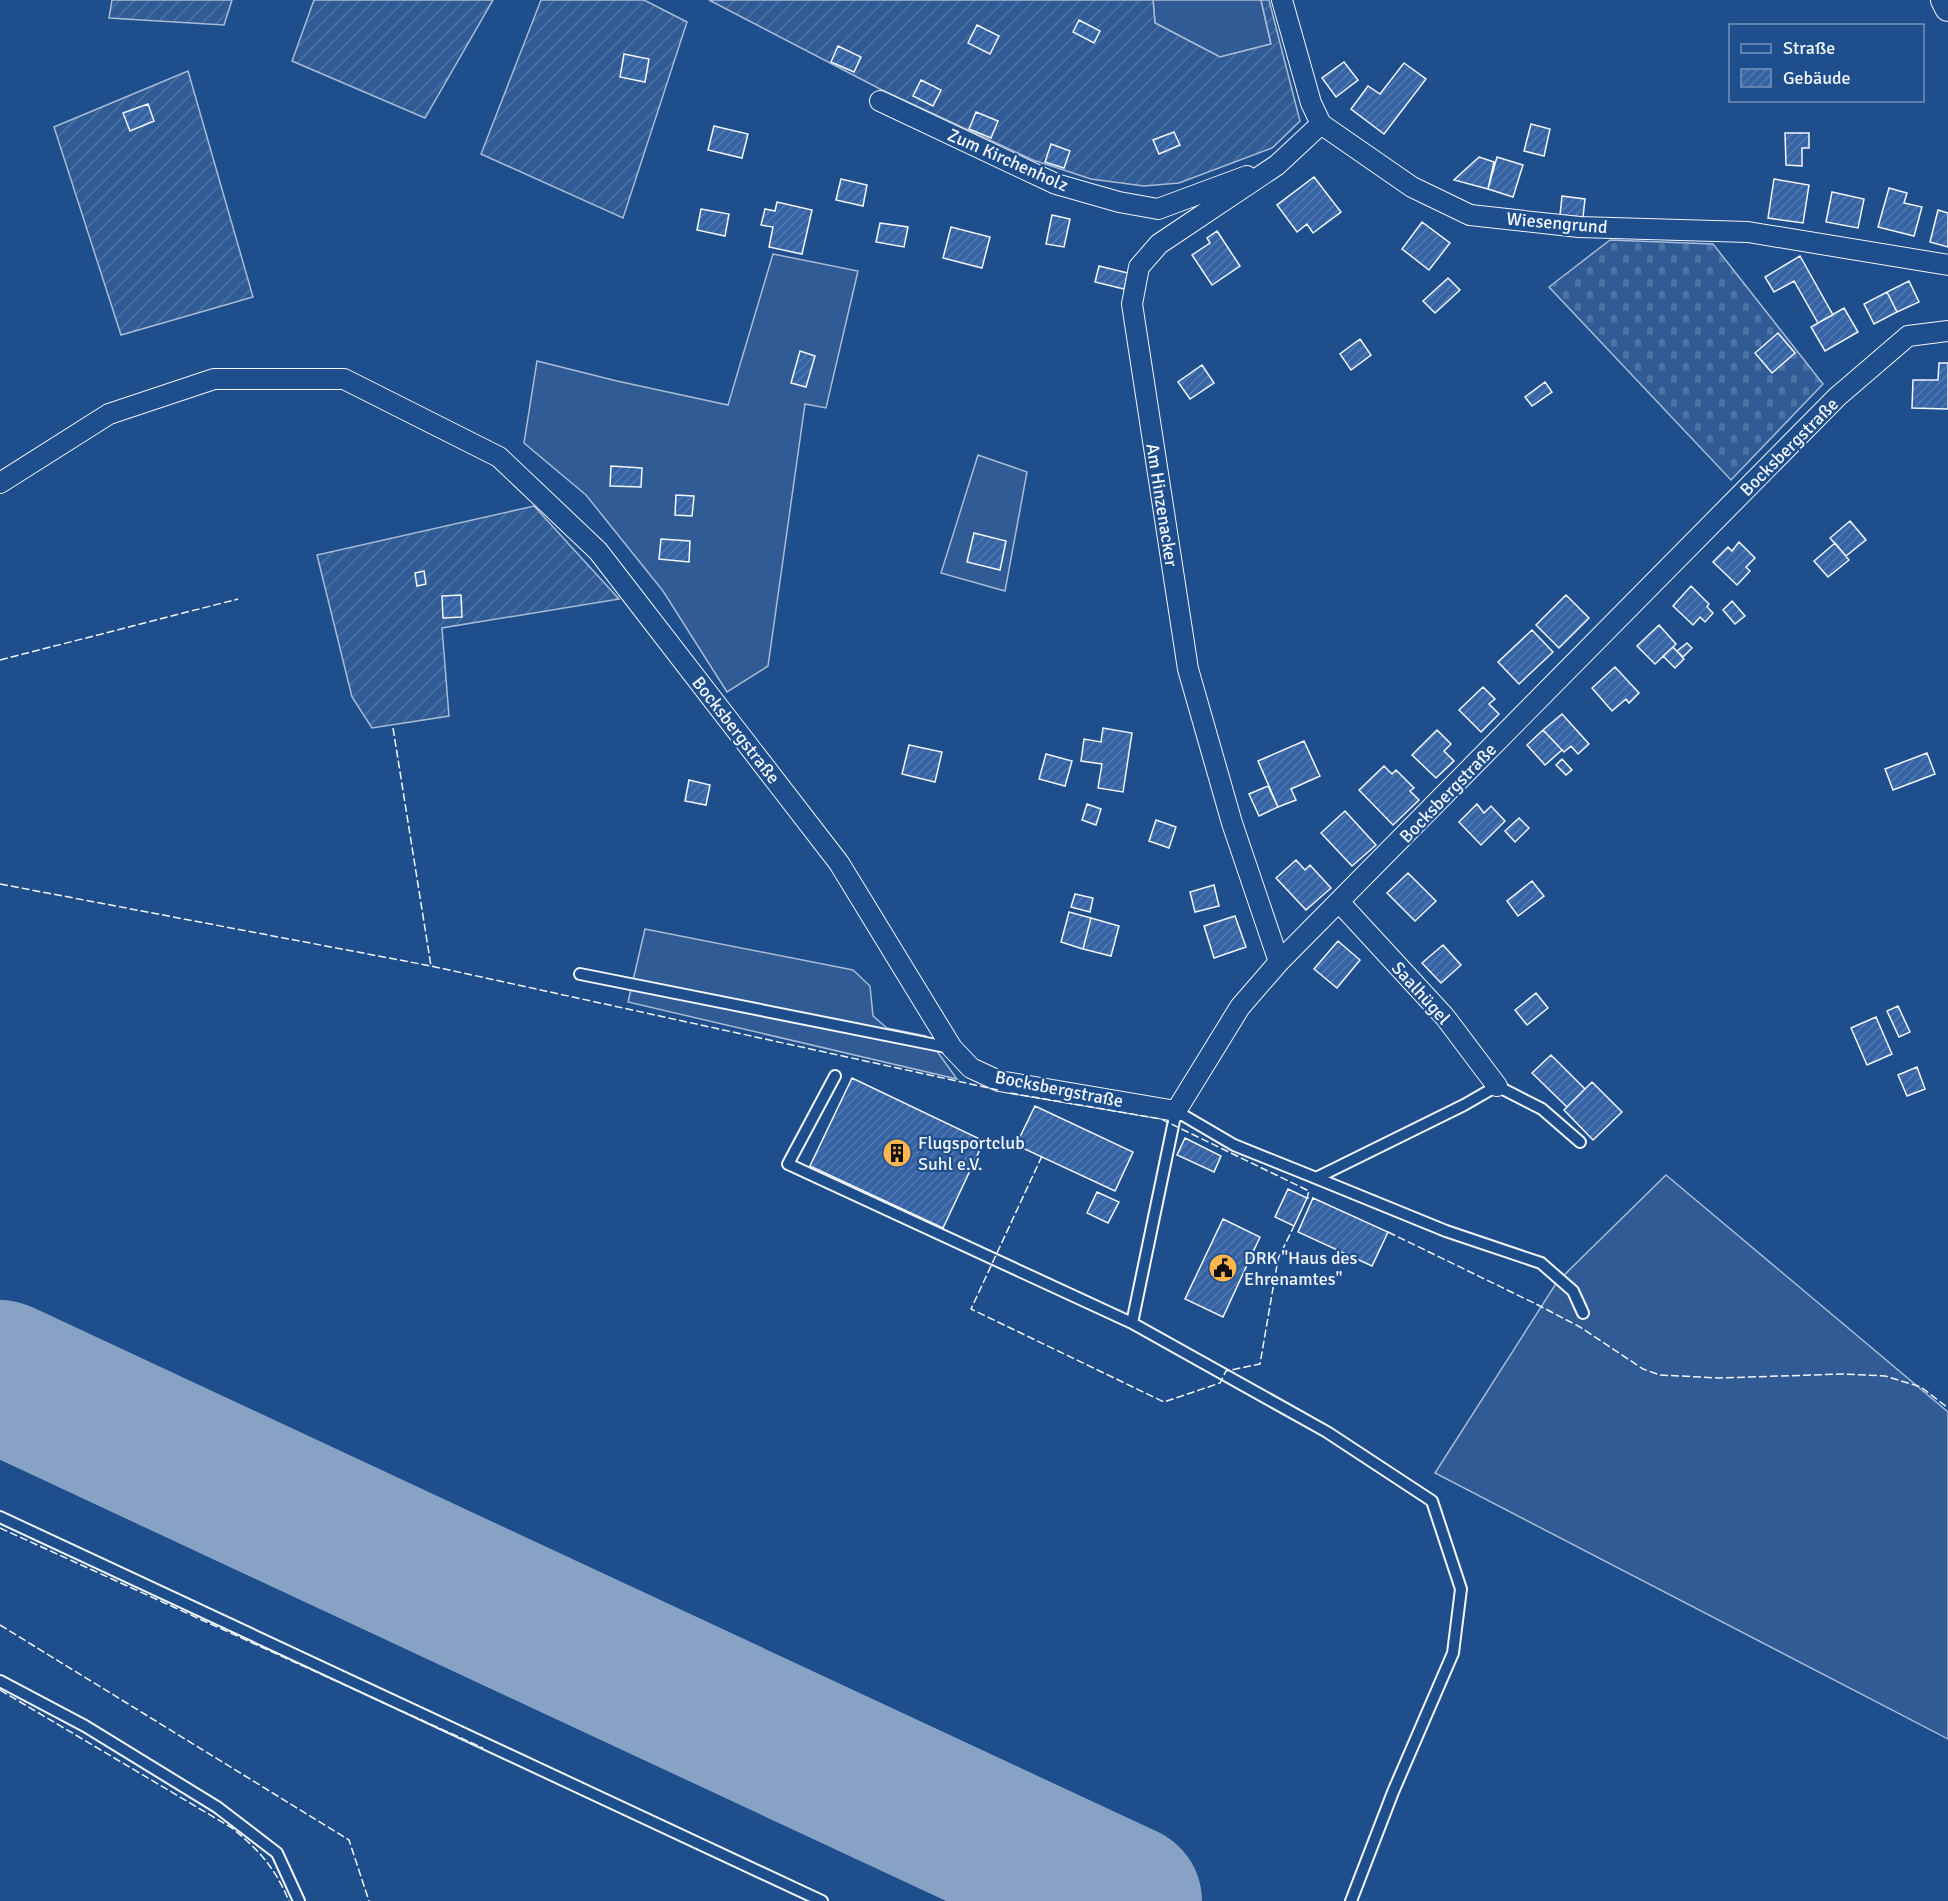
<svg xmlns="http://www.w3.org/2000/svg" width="1948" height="1901" font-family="Signika,sans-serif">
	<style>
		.built { fill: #305b95; stroke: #a8bbd7; stroke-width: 1.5 }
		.cemetery { fill: url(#cemetery-stones); stroke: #a8bbd7; stroke-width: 1.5 }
		.garden { fill: url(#garden-furrows); stroke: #a8bbd7; stroke-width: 1.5 }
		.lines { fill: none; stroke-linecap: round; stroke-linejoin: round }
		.runway { stroke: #88a2c6; stroke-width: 152 }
		.building { fill: url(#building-hatch); stroke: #f2f6ff; stroke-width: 1.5 }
		.service-casing { stroke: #f2f6ff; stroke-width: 14 }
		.minor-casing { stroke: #f2f6ff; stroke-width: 22 }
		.tertiary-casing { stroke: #f2f6ff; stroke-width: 28 }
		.service { stroke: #1f4e8c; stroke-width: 10 }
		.minor { stroke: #1f4e8c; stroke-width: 20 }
		.tertiary { stroke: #1f4e8c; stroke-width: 26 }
		.fence { stroke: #f2f6ff; stroke-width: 1.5; stroke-dasharray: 8 3; stroke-linecap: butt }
		.labels { text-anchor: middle; stroke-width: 4.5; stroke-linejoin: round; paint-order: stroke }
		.street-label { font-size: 18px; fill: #f2f6ff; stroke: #1f4e8c }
		.poi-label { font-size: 18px; fill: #f2f6ff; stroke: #1f4e8c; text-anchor: start }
	</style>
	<defs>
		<pattern id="cemetery-stones" width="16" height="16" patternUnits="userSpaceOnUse" patternTransform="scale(1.5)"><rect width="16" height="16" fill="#305b95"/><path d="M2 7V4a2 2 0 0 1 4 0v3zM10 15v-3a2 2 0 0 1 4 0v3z" fill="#4e73a5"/></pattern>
		<pattern id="garden-furrows" width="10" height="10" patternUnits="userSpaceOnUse" patternTransform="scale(1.5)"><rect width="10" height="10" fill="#305b95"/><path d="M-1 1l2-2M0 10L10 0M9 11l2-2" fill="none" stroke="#4e73a5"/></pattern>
		<pattern id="building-hatch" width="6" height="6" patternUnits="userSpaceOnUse" patternTransform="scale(1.5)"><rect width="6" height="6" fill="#3563a3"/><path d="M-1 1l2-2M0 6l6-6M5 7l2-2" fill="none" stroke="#537ab1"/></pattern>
	</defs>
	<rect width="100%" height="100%" fill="#1f4e8c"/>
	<!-- built -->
	<path class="built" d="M 1153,0 L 1261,0 L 1271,44 L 1220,57 L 1155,23 Z
		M 773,254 L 858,271 L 826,408 L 805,404 L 768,666 L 727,692 L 663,591 L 586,495 L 524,443 L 537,361 L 617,381 L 728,405 Z
		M 978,455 L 1027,472 L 1005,591 L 941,573 Z
		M 645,929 L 853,970 L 870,986 L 873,1016 L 887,1028 L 926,1036 L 957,1079 L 628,1002 Z
		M 1666,1175 L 1948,1412 L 1948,1739 L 1435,1473 L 1557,1282 Z"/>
	<!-- cemetery -->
	<path class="cemetery" d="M 1610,240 L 1713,244 L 1823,384 L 1731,480 L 1549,287 Z"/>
	<!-- garden -->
	<path class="garden" d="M 112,0 L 232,0 L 224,25 L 109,18 Z
		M 314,0 L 493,0 L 425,118 L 292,61 Z
		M 541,0 L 644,0 L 687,22 L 623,218 L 481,154 Z
		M 709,0 L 1153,0 L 1155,23 L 1220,57 L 1271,44 L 1261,0 L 1269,0 L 1300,121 L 1272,148 L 1179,183 L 1144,186 L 1091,179 L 1033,160 L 882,90 Z
		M 188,71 L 253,297 L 121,335 L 54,127 Z
		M 534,506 L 619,599 L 442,628 L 449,716 L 372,728 L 352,697 L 317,555 Z"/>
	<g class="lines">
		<!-- runway -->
		<path class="runway" d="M 0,1376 L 1126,1901"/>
	</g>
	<!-- building -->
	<path class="building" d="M 1079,20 L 1100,31 L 1094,43 L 1073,32 Z
		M 977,25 L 999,36 L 990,54 L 968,43 Z
		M 838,46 L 861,57 L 854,72 L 831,62 Z
		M 624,54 L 649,59 L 645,82 L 620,77 Z
		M 1344,62 L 1358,80 L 1336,97 L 1322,78 Z
		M 1404,63 L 1426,79 L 1384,134 L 1351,109 L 1368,86 L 1380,94 Z
		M 921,80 L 941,90 L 933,106 L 913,96 Z
		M 148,104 L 154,121 L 130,131 L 123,113 Z
		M 976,112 L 998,121 L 991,138 L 969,129 Z
		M 1531,124 L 1550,129 L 1544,156 L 1524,151 Z
		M 714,126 L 748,134 L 742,158 L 708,150 Z
		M 1174,132 L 1180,145 L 1159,154 L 1153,140 Z
		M 1785,133 L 1809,133 L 1809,148 L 1802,148 L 1802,166 L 1786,165 Z
		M 1051,144 L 1070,151 L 1064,168 L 1045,162 Z
		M 1479,157 L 1494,162 L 1488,189 L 1454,180 Z
		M 1497,157 L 1523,165 L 1513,197 L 1488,189 Z
		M 1314,177 L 1341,212 L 1313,233 L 1307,224 L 1297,232 L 1277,205 Z
		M 841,179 L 867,185 L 863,206 L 836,200 Z
		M 1774,179 L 1809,185 L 1803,223 L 1768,218 Z
		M 1889,188 L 1907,193 L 1904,203 L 1922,207 L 1914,236 L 1878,227 Z
		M 1832,192 L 1864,199 L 1858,228 L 1826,222 Z
		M 1562,196 L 1585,199 L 1583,217 L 1560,215 Z
		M 777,202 L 812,210 L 802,254 L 769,247 L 773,227 L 761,225 L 765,209 L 775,211 Z
		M 701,209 L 729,214 L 725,236 L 697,230 Z
		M 1938,210 L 1948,213 L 1948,247 L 1930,242 Z
		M 1052,215 L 1070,219 L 1064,247 L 1046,244 Z
		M 1422,222 L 1450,243 L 1429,270 L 1402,249 Z
		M 880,223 L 908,227 L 904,247 L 876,242 Z
		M 951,227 L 990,237 L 982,268 L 943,258 Z
		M 1217,231 L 1240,266 L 1212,285 L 1192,255 L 1210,243 L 1207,238 Z
		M 1800,256 L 1833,315 L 1818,323 L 1794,281 L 1774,292 L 1765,277 Z
		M 1099,266 L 1128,273 L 1124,289 L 1095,282 Z
		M 1448,278 L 1460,290 L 1435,313 L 1423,301 Z
		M 1909,281 L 1919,302 L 1897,312 L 1887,292 Z
		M 1887,292 L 1897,312 L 1874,324 L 1864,304 Z
		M 1844,308 L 1858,332 L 1825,351 L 1811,327 Z
		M 1778,333 L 1795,353 L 1772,373 L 1755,353 Z
		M 1360,339 L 1371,355 L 1351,370 L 1340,354 Z
		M 800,351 L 815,356 L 806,387 L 791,383 Z
		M 1939,363 L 1948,363 L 1948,409 L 1912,408 L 1913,380 L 1938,380 Z
		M 1202,365 L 1214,383 L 1190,399 L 1178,382 Z
		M 1545,382 L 1552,392 L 1532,406 L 1525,397 Z
		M 611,466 L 642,468 L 641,487 L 610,486 Z
		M 676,495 L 694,496 L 692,516 L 675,515 Z
		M 1850,521 L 1866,540 L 1846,556 L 1830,538 Z
		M 974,533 L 1006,541 L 1000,570 L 967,562 Z
		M 661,539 L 690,541 L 689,562 L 659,559 Z
		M 1739,542 L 1755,558 L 1746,567 L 1750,571 L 1737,585 L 1713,562 L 1728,547 L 1732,551 Z
		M 1835,543 L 1849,560 L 1828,577 L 1814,561 Z
		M 424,571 L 426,584 L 417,586 L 415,573 Z
		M 1691,586 L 1709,604 L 1707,607 L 1713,613 L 1705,622 L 1700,617 L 1693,625 L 1673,606 Z
		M 461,595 L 462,617 L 443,618 L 442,596 Z
		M 1566,595 L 1589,618 L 1559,648 L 1536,625 Z
		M 1732,601 L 1745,616 L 1735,624 L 1723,610 Z
		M 1659,625 L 1676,644 L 1655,664 L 1637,646 Z
		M 1532,630 L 1553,652 L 1519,684 L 1498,662 Z
		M 1687,643 L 1692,648 L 1683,657 L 1677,651 Z
		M 1673,647 L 1684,659 L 1675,668 L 1663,656 Z
		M 1615,667 L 1639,693 L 1629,703 L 1626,699 L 1612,711 L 1592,688 Z
		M 1483,687 L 1495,699 L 1489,704 L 1499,714 L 1481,732 L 1459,710 Z
		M 1562,714 L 1589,744 L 1578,754 L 1571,746 L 1564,752 L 1543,730 Z
		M 1103,728 L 1132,733 L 1123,792 L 1098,788 L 1102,764 L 1081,761 L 1084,739 L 1101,742 Z
		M 1437,730 L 1451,744 L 1444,751 L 1454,761 L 1436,778 L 1412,755 Z
		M 1543,730 L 1562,750 L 1545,765 L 1527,745 Z
		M 1304,741 L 1320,776 L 1291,789 L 1296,800 L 1278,807 L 1258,761 Z
		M 909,745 L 942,752 L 935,782 L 902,774 Z
		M 1927,753 L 1935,774 L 1893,790 L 1885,769 Z
		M 1046,754 L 1072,761 L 1065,786 L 1039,779 Z
		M 1562,759 L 1572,770 L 1566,775 L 1556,765 Z
		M 1384,766 L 1392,774 L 1396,770 L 1414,788 L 1410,791 L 1419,800 L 1393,825 L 1359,790 Z
		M 689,780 L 710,785 L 706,805 L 685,801 Z
		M 1268,786 L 1278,807 L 1259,816 L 1249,794 Z
		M 1087,804 L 1101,809 L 1096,825 L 1082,820 Z
		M 1477,804 L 1484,813 L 1491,806 L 1505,821 L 1481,845 L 1459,822 Z
		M 1345,811 L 1376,845 L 1352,866 L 1321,833 Z
		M 1519,818 L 1529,828 L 1515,842 L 1505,831 Z
		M 1156,820 L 1176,827 L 1169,848 L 1149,841 Z
		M 1296,860 L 1305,870 L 1310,865 L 1331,888 L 1306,910 L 1276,878 Z
		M 1408,873 L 1436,901 L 1415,921 L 1387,893 Z
		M 1532,881 L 1544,896 L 1518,916 L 1507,901 Z
		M 1214,885 L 1219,906 L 1195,912 L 1190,892 Z
		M 1075,894 L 1093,898 L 1090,912 L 1071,907 Z
		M 1069,912 L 1091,918 L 1083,949 L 1061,942 Z
		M 1235,916 L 1246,947 L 1214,958 L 1204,926 Z
		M 1091,918 L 1119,926 L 1111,956 L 1083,949 Z
		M 1338,941 L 1360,960 L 1337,988 L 1314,969 Z
		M 1443,945 L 1461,965 L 1441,983 L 1422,963 Z
		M 1536,993 L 1548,1008 L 1527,1025 L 1515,1010 Z
		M 1898,1006 L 1910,1032 L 1899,1037 L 1887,1011 Z
		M 1876,1017 L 1892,1054 L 1867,1065 L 1851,1028 Z
		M 1551,1055 L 1585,1089 L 1567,1107 L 1532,1073 Z
		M 1917,1067 L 1925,1089 L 1907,1096 L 1898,1075 Z
		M 852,1078 L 984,1141 L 943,1228 L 810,1166 Z
		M 1592,1082 L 1622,1112 L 1593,1140 L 1564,1110 Z
		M 1035,1106 L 1133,1152 L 1115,1191 L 1016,1145 Z
		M 1185,1138 L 1221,1156 L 1214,1172 L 1177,1155 Z
		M 1288,1189 L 1307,1198 L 1294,1226 L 1275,1217 Z
		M 1097,1192 L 1119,1202 L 1108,1223 L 1087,1213 Z
		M 1313,1198 L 1388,1232 L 1372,1266 L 1298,1232 Z
		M 1223,1219 L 1260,1237 L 1223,1317 L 1185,1299 Z"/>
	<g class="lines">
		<!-- service casing -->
		<g class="service-casing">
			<path id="service" d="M 580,974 L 951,1048
				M 835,1076 L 788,1164 L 1132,1323 L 1176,1111 L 1234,1145 L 1316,1178 L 1464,1105 L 1497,1086 L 1542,1109 L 1580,1142
				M 1316,1178 L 1446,1231 L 1541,1263 L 1573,1291 L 1583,1313
				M 1132,1323 L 1327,1432 L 1432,1501 L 1461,1589 L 1453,1653 L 1393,1792 L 1351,1901
				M 0,1517 L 822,1901
				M 0,1681 L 85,1726 L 217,1807 L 277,1853 L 299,1901"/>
		</g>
		<!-- minor casing -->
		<g class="minor-casing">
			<path id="minor" d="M 1282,0 L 1311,103 L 1321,124 L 1412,187 L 1470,215 L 1579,227 L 1748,232 L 1948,265
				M 880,101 L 1056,184 L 1119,202 L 1158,209 L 1247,176
				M 0,483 L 109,414 L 214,379 L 344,379 L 499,457 L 598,551 L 839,863 L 952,1048 L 971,1068 L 999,1081 L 1176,1111 L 1240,1007 L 1279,962 L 1837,397 L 1908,336 L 1948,331
				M 1340,903 L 1445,1017 L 1497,1086
				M 1279,962 L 1232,823 L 1188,669 L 1132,304 L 1139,267 L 1159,244 L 1277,165 L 1321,124"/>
		</g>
		<!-- tertiary casing -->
		<g class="tertiary-casing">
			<path id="tertiary" d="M 1944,0 L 1948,8"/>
		</g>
		<!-- service -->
		<use href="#service" class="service"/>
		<!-- minor -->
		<use href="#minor" class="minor"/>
		<!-- tertiary -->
		<use href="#tertiary" class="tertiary"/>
		<!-- fence -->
		<path class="fence" d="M 0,660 L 238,599
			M 393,728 L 431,966 L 998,1090
			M 0,884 L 431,966
			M 1010,1093 L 1161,1119 L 1309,1191 L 1307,1198 L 1313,1198
			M 1042,1156 L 971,1309 L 1164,1402 L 1220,1383 L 1226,1371 L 1260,1364 L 1278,1259 L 1294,1226
			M 1388,1232 L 1538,1305 L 1580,1327 L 1643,1369 L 1660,1375 L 1719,1378 L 1844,1374 L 1885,1376 L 1921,1387 L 1948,1408
			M 0,1528 L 483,1748
			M 0,1625 L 349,1840 L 369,1901
			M 0,1690 L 232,1828 C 260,1851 275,1868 289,1901"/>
	</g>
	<!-- icons -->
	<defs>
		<g id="building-disc" transform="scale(1.5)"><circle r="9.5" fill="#ffb74d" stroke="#1f4e8c"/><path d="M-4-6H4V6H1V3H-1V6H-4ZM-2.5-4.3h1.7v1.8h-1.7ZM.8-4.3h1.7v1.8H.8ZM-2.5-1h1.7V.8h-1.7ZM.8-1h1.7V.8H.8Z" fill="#111"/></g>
		<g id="civic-disc" transform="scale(1.5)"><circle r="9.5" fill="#ffb74d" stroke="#1f4e8c"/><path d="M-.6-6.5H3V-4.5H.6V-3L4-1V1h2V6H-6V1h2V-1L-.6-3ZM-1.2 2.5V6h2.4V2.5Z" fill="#111"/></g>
	</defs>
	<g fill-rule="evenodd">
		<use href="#building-disc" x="897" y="1153"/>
		<use href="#civic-disc" x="1223" y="1268"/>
	</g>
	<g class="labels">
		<!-- street labels -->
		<g class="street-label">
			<text transform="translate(1008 160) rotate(24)" y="6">Zum Kirchenholz</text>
			<text transform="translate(1557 223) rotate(5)" y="6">Wiesengrund</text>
			<text transform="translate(1789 447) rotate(-45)" y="6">Bocksbergstraße</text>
			<text transform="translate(1162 505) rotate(81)" y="6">Am Hinzenacker</text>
			<text transform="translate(736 730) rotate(52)" y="6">Bocksbergstraße</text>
			<text transform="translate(1448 793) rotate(-46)" y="6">Bocksbergstraße</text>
			<text transform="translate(1421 993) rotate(48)" y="6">Saalhügel</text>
			<text transform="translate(1059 1089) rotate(11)" y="6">Bocksbergstraße</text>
		</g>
		<!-- poi labels -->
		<g class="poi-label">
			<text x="918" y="1149">Flugsportclub<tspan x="918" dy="21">Suhl e.V.</tspan></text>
			<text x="1244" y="1264">DRK "Haus des<tspan x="1244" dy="21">Ehrenamtes"</tspan></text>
		</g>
	</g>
	<!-- legend -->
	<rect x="1729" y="24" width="195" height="78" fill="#1f4e8c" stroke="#7391ba" stroke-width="1.5"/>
	<rect x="1741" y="44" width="30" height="9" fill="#1f4e8c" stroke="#7391ba" stroke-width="1.5"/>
	<text x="1783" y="54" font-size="18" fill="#f2f6ff">Straße</text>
	<rect x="1741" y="69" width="30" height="18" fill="url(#building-hatch)" stroke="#7391ba" stroke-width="1.5"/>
	<text x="1783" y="84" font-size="18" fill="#f2f6ff">Gebäude</text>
</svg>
